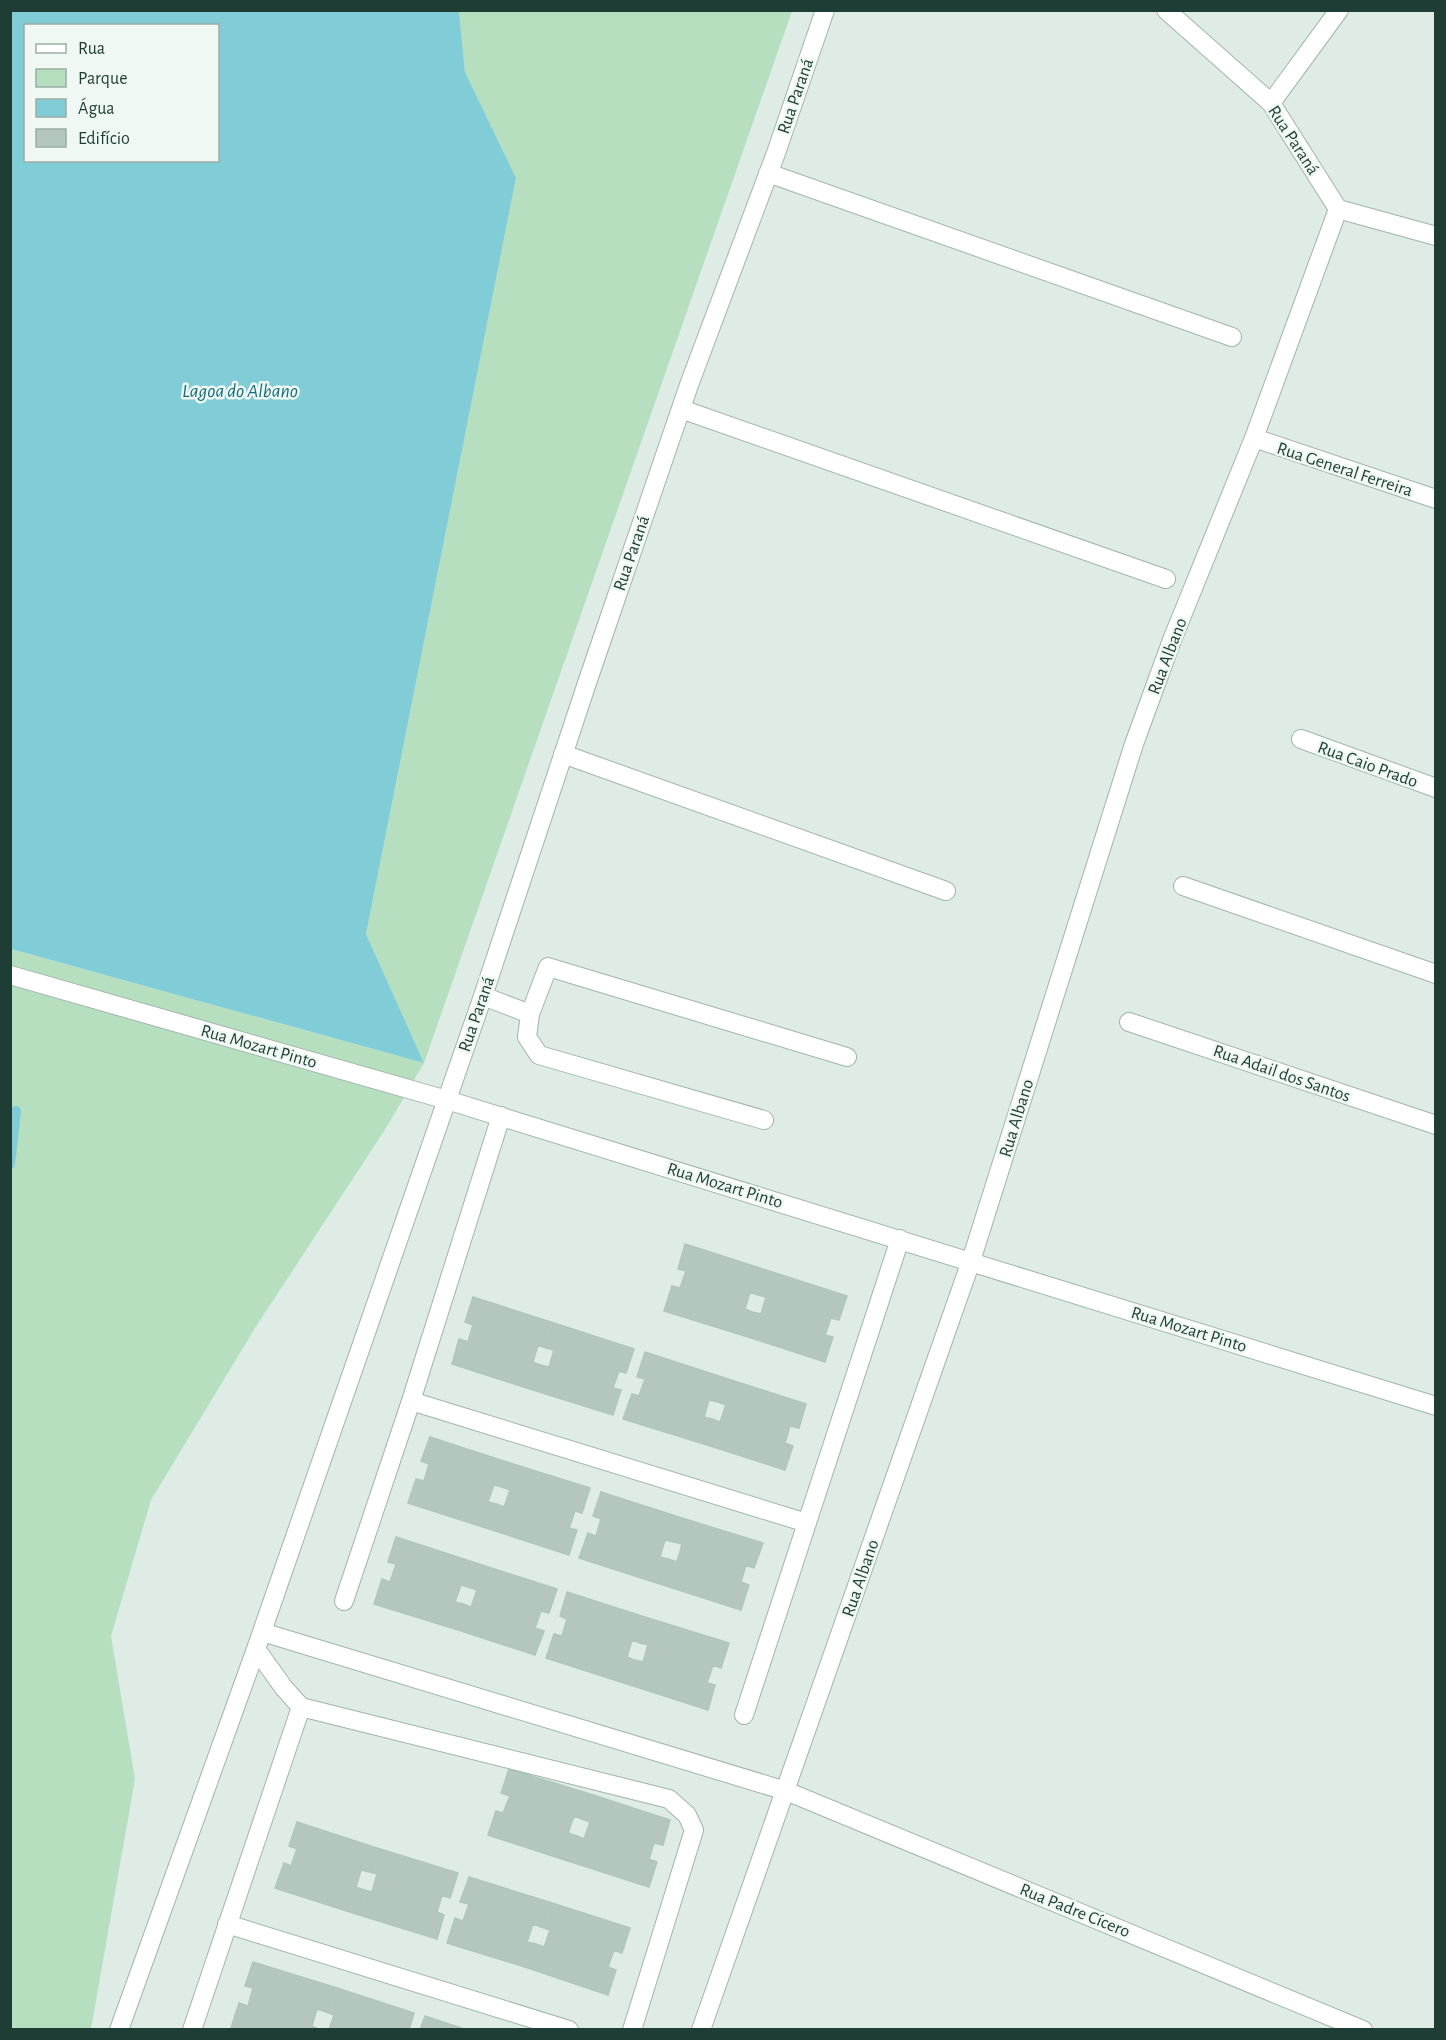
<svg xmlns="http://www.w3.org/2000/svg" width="1446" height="2040" font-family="'Alegreya Sans',sans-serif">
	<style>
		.green { fill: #b5dfbf }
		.water { fill: #80ccd7; fill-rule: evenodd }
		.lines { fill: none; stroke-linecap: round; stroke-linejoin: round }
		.stream { stroke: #80ccd7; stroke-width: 10 }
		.building { fill: #b4c7be; stroke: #b0c6bc; stroke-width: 1.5 }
		.minor-casing { stroke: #a1b4ac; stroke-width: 20 }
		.minor { stroke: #fff; stroke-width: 18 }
		.labels { text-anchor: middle; stroke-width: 5; stroke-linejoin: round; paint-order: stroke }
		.street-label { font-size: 18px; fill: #1e3d34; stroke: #eff8f3 }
		.water-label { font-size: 20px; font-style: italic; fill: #136f7e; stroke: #eff8f3 }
	</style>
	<rect width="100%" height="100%" fill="#deece5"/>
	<!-- green -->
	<path class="green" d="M 459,11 L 792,11 L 424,1063 L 386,1128 L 255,1328 L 151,1500 L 111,1636 L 135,1779 L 91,2029 L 11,2029 L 10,949 L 424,1063 L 366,934 L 516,178 L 465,72 Z"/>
	<!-- water -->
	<path class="water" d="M 10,11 L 459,11 L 465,72 L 516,178 L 366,934 L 424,1063 L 11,949 ZM 26,26 L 218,26 L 218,160 L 26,160 Z"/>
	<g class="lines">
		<!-- stream -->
		<path class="stream" d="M 10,1164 L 16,1111"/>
	</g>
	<!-- building -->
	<path class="building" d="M 685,1244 L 766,1270 L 758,1295 L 750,1292 L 745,1309 L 752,1312 L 745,1336 L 664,1311 L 672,1286 L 680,1288 L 686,1271 L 678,1269 Z
		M 766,1270 L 847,1296 L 839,1320 L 831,1318 L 825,1335 L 833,1337 L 825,1362 L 745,1336 L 752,1312 L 761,1314 L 766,1297 L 758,1295 Z
		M 473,1297 L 554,1323 L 546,1348 L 538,1345 L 533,1362 L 540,1365 L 533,1390 L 452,1364 L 459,1339 L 468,1342 L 473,1325 L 465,1322 Z
		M 554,1323 L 634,1349 L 626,1373 L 619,1371 L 613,1388 L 621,1390 L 613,1415 L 533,1390 L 540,1365 L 549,1367 L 554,1350 L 546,1348 Z
		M 645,1352 L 725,1378 L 718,1402 L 709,1400 L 704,1417 L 712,1419 L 704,1444 L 623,1419 L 632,1394 L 639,1396 L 645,1379 L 637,1377 Z
		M 725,1378 L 806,1404 L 799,1428 L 790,1426 L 785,1443 L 793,1446 L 785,1470 L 704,1444 L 712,1419 L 720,1422 L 726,1405 L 718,1402 Z
		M 430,1437 L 510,1463 L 502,1487 L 494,1485 L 488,1502 L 497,1504 L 489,1529 L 408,1503 L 416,1479 L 424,1481 L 429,1464 L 421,1461 Z
		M 510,1463 L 590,1488 L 582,1513 L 575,1511 L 569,1528 L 577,1530 L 569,1555 L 489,1529 L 497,1504 L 504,1507 L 510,1490 L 502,1487 Z
		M 601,1492 L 682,1518 L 674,1542 L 665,1540 L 660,1557 L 668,1559 L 660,1584 L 579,1558 L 588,1533 L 596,1536 L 601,1519 L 593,1516 Z
		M 682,1518 L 763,1543 L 754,1568 L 746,1565 L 741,1582 L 749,1585 L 741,1610 L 660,1584 L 668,1559 L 677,1562 L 682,1544 L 674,1542 Z
		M 396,1537 L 476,1563 L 468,1587 L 461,1585 L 455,1602 L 463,1604 L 455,1629 L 374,1604 L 382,1579 L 390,1582 L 396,1564 L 388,1562 Z
		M 476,1563 L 557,1589 L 549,1613 L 541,1611 L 535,1628 L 544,1631 L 535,1655 L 455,1629 L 463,1604 L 471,1607 L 477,1590 L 468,1587 Z
		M 567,1592 L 648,1618 L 640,1643 L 632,1640 L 627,1657 L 634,1660 L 627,1684 L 546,1658 L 554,1634 L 562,1636 L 567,1619 L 560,1616 Z
		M 648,1618 L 729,1643 L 721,1668 L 713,1665 L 707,1683 L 715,1685 L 708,1710 L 627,1684 L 634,1660 L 643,1662 L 648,1645 L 640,1643 Z
		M 509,1769 L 590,1794 L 582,1819 L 574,1816 L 568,1833 L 577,1836 L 568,1861 L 488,1835 L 496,1811 L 503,1813 L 510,1796 L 501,1793 Z
		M 590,1794 L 670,1820 L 663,1845 L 654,1843 L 649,1859 L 657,1862 L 649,1887 L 568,1861 L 577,1836 L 584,1839 L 590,1822 L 582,1819 Z
		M 297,1822 L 377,1848 L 370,1872 L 361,1870 L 356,1887 L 364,1890 L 356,1914 L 275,1888 L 284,1863 L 291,1866 L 297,1849 L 289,1846 Z
		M 377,1848 L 458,1873 L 450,1898 L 442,1895 L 437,1912 L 444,1915 L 437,1939 L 356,1914 L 364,1890 L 372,1892 L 377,1874 L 370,1872 Z
		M 469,1877 L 549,1902 L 541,1927 L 533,1924 L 527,1942 L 536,1944 L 528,1968 L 447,1943 L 455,1918 L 463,1921 L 469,1904 L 460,1902 Z
		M 549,1902 L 630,1928 L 622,1953 L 614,1950 L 608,1967 L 616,1970 L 608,1995 L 528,1968 L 536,1944 L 544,1947 L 550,1930 L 541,1927 Z
		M 253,1962 L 334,1987 L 326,2012 L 317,2009 L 312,2026 L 320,2030 L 237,2030 L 231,2028 L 239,2003 L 248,2006 L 253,1988 L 245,1986 Z
		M 334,1987 L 414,2013 L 409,2030 L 329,2030 L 334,2015 L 326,2012 Z
		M 425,2016 L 467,2030 L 420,2030 Z"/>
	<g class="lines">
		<!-- minor casing -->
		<g class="minor-casing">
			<path id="minor" d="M 1166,10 L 1271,103 L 1338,209 L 1436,236
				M 1271,103 L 1339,10
				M 768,173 L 1232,337
				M 681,409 L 1166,579
				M 1254,438 L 1436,499
				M 1301,739 L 1436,788
				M 563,754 L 946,891
				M 1183,886 L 1436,974
				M 10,975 L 447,1100 L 1436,1406
				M 483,996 L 530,1014
				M 1129,1022 L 1436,1125
				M 764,1120 L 539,1055 L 527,1037 L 530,1014 L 548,967 L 847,1057
				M 411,1401 L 807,1523
				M 344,1601 L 411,1401 L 501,1116
				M 262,1632 L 786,1791 L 1363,2030
				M 301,1707 L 669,1799 L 687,1815 L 694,1830 L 632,2030
				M 744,1715 L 900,1239
				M 227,1924 L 569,2030
				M 119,2030 L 256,1649 L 483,996 L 588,680 L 689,385 L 776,153 L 825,10
				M 192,2030 L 301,1707 L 284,1688 L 256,1649
				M 701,2030 L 971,1261 L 1134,744 L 1172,640 L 1254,438 L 1338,209"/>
		</g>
		<!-- minor -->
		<use href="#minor" class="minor"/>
	</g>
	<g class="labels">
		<!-- street labels -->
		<g class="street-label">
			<text transform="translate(795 96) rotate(-71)" y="6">Rua Paraná</text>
			<text transform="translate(1294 140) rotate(57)" y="6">Rua Paraná</text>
			<text transform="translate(1345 469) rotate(18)" y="6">Rua General Ferreira</text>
			<text transform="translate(631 553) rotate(-71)" y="6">Rua Paraná</text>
			<text transform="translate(1167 656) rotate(-69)" y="6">Rua Albano</text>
			<text transform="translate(1368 764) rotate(20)" y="6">Rua Caio Prado</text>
			<text transform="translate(476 1014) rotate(-71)" y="6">Rua Paraná</text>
			<text transform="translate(259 1046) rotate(16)" y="6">Rua Mozart Pinto</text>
			<text transform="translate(1282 1073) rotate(19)" y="6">Rua Adail dos Santos</text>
			<text transform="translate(1016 1118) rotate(-73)" y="6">Rua Albano</text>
			<text transform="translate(725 1185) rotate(17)" y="6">Rua Mozart Pinto</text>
			<text transform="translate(1189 1329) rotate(17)" y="6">Rua Mozart Pinto</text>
			<text transform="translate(860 1578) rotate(-71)" y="6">Rua Albano</text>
			<text transform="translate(1075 1910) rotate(22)" y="6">Rua Padre Cícero</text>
		</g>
		<!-- water labels -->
		<g class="water-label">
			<text x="240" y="397">Lagoa do Albano</text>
		</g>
	</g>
	<!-- border -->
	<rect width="1446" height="2040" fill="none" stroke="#1e3d34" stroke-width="24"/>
	<!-- legend -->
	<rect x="24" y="24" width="195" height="138" fill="#eff8f3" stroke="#9bada7" stroke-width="1.5"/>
	<rect x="36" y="44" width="30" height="9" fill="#ffffff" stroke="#9bada7" stroke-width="1.5"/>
	<text x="78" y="54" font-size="18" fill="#1e3d34">Rua</text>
	<rect x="36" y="69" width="30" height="18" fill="#b5dfbf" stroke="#9bada7" stroke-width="1.5"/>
	<text x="78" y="84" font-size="18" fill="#1e3d34">Parque</text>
	<rect x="36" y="99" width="30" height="18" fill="#80ccd7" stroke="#9bada7" stroke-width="1.5"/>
	<text x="78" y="114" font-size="18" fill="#1e3d34">Água</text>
	<rect x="36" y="129" width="30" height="18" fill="#b4c7be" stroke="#9bada7" stroke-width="1.5"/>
	<text x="78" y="144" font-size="18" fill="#1e3d34">Edifício</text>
</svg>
